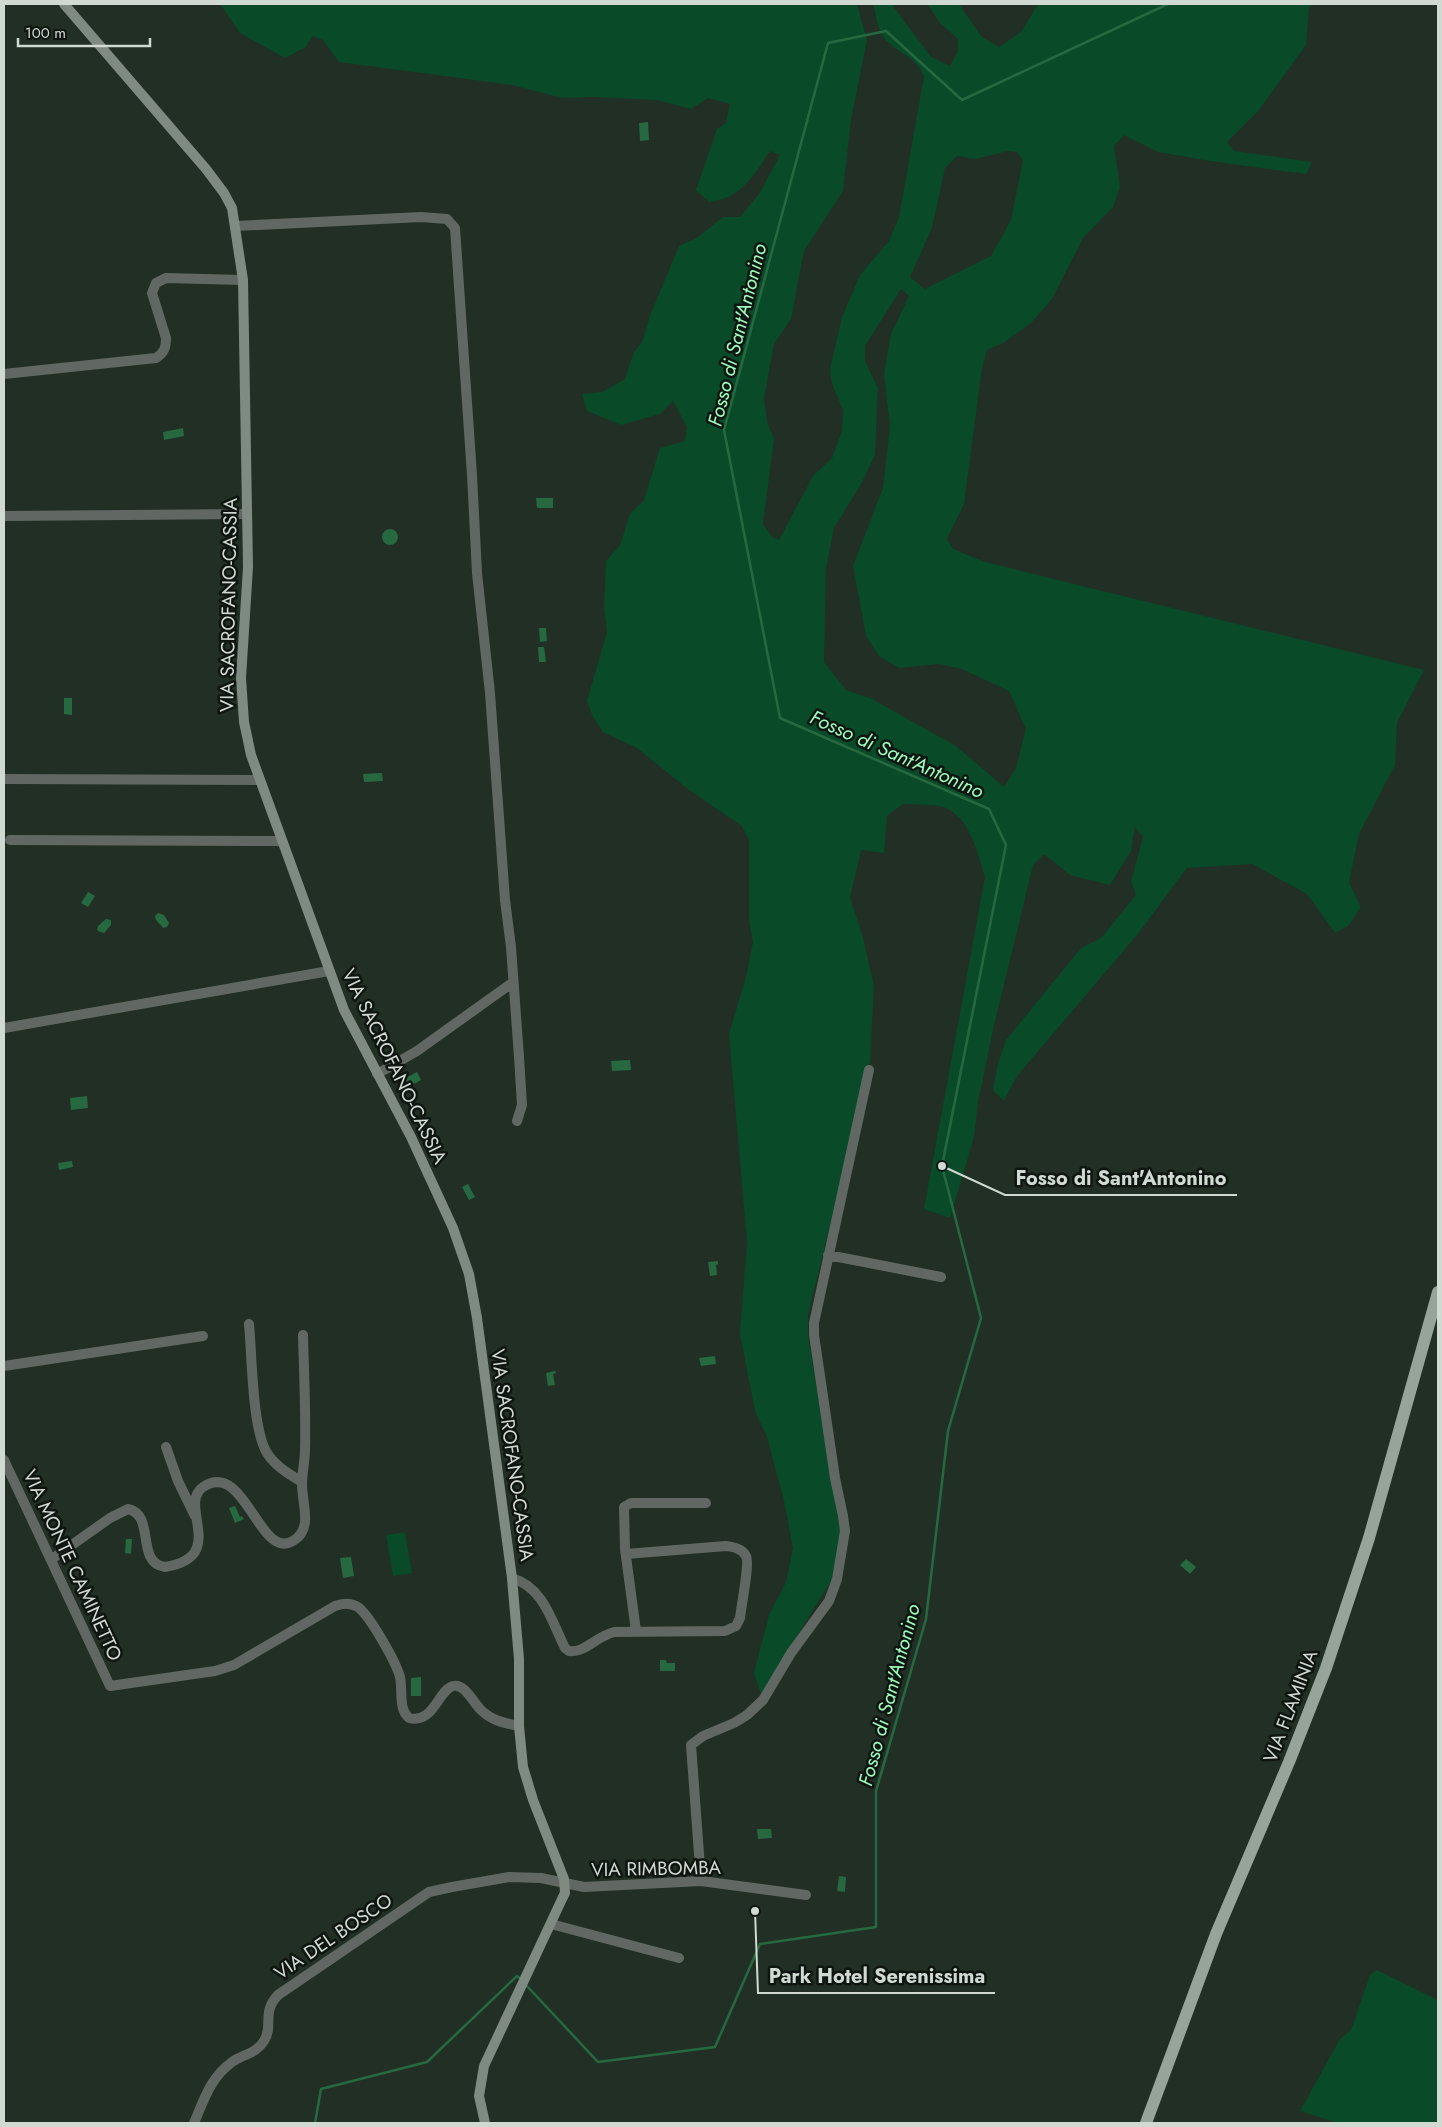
<svg xmlns="http://www.w3.org/2000/svg" width="1442" height="2127" font-family="Jost,sans-serif">
	<style>
		.green { fill: #094a28; fill-rule: evenodd }
		.water { fill: #266941 }
		.lines { fill: none; stroke-linecap: round; stroke-linejoin: round }
		.stream { stroke: #266941; stroke-width: 2.5 }
		.street { stroke: #616863; stroke-width: 10 }
		.secondary { stroke: #7f8a82; stroke-width: 10 }
		.primary { stroke: #96a49a; stroke-width: 12 }
		.labels { text-anchor: middle; stroke-width: 5; stroke-linejoin: round; paint-order: stroke }
		.street-label { font-size: 19px; fill: #d0d9d2; stroke: #0f1511 }
		.water-label { font-size: 20px; font-style: italic; fill: #9efcbe; stroke: #0f1511 }
		.leader { fill: none; stroke: #d0d9d2; stroke-width: 2 }
		.callout-dot { fill: #d0d9d2; stroke: #0f1511; stroke-width: 2 }
		.callout-label { font-size: 20px; text-anchor: middle; font-weight: bold; fill: #d0d9d2; stroke: #0f1511; stroke-width: 5; stroke-linejoin: round; paint-order: stroke }
	</style>
	<rect width="100%" height="100%" fill="#212f25"/>
	<!-- green -->
	<path class="green" d="M 220,4 L 857,4 L 867,40 L 851,120 L 843,191 L 804,251 L 791,319 L 774,344 L 764,398 L 767,422 L 774,439 L 763,524 L 772,537 L 779,540 L 813,476 L 832,458 L 842,431 L 843,410 L 833,387 L 830,372 L 831,364 L 842,317 L 860,275 L 889,241 L 899,217 L 924,76 C 914,54 896,53 884,38 C 877,29 876,15 873,4 L 893,4 L 895,9 L 931,57 L 950,66 L 958,51 L 958,39 L 940,23 L 927,4 L 959,4 L 981,36 L 999,47 L 1021,32 L 1038,4 L 1312,4 L 1309,8 L 1306,45 L 1259,110 L 1227,142 L 1234,151 L 1312,162 L 1306,174 L 1210,161 L 1158,152 L 1124,135 L 1114,146 L 1120,187 L 1113,207 L 1083,238 L 1052,299 L 1031,323 L 1003,343 L 987,350 L 982,368 L 964,504 L 947,539 L 953,549 L 985,562 L 1424,670 L 1397,723 L 1395,765 L 1359,834 L 1349,883 L 1361,907 L 1348,926 L 1335,933 L 1307,894 L 1252,864 L 1187,868 L 1137,935 L 1017,1076 L 1004,1101 L 993,1090 L 998,1064 L 1006,1040 L 1081,948 L 1101,938 L 1136,895 L 1131,881 L 1143,837 L 1135,827 L 1131,851 L 1110,885 L 1070,875 L 1044,854 L 1033,865 L 993,1030 L 978,1102 L 974,1137 L 950,1218 L 924,1209 L 985,877 C 977,852 971,820 946,808 C 937,804 914,805 903,804 L 887,816 L 884,853 L 861,850 L 850,898 L 862,933 L 874,987 L 870,1061 L 808,1315 L 808,1336 L 841,1534 L 834,1576 L 761,1694 L 754,1673 L 769,1615 L 786,1582 L 793,1548 L 784,1501 L 767,1437 L 755,1411 L 740,1334 L 747,1243 L 729,1034 L 746,977 L 753,942 L 749,921 L 749,840 L 742,826 L 689,790 L 637,748 L 603,732 L 592,715 L 587,701 L 607,632 L 604,607 L 606,561 L 620,545 L 630,514 L 644,500 L 660,448 L 685,441 L 687,427 L 673,401 L 660,414 L 621,425 L 587,411 L 582,394 L 602,392 L 625,379 L 634,352 L 642,342 L 651,313 L 679,246 L 698,237 L 723,217 L 740,217 L 759,194 L 780,155 L 770,151 C 753,176 742,198 709,202 L 696,190 L 717,129 L 726,123 L 730,104 L 708,98 L 691,109 L 657,100 L 594,97 L 562,98 L 512,85 L 339,62 L 323,40 L 312,36 L 306,47 L 285,58 L 240,33 ZM 1008,151 L 1017,152 L 1023,160 L 1011,220 L 991,256 L 925,289 L 910,277 L 932,228 L 945,168 L 957,156 L 975,159 ZM 901,289 L 909,296 L 891,334 L 884,373 L 890,427 L 883,488 L 853,566 L 866,636 L 879,656 L 899,668 L 939,664 L 962,669 L 1009,691 L 1026,729 L 1016,768 L 1004,787 L 956,746 L 872,699 L 846,690 L 824,662 L 826,568 L 834,528 L 860,486 L 875,455 L 878,388 L 865,361 L 865,346 Z
		M 405,1532 L 412,1573 L 393,1576 L 386,1535 Z
		M 1377,1970 L 1438,2000 L 1438,2123 L 1338,2123 L 1300,2111 L 1340,2039 L 1351,2030 L 1370,1975 Z"/>
	<!-- water -->
	<path class="water" d="M 648,122 L 649,140 L 640,141 L 639,123 Z
		M 183,428 L 184,436 L 164,440 L 163,432 Z
		M 536,498 L 553,498 L 553,508 L 537,508 Z
		M382 537a8 8 0 1 1 16 0a8 8 0 1 1-16 0Z
		M 539,628 L 546,628 L 547,641 L 540,642 Z
		M 544,647 L 546,662 L 539,662 L 538,647 Z
		M 64,698 L 72,698 L 72,715 L 64,714 Z
		M 382,773 L 383,781 L 364,782 L 363,774 Z
		M 88,892 L 95,896 L 88,907 L 81,903 Z
		M 158,913 L 164,915 L 169,923 L 167,927 L 163,928 L 156,920 L 155,916 Z
		M 106,919 L 111,920 L 111,925 L 104,933 L 100,932 L 97,930 L 98,926 Z
		M 630,1060 L 631,1070 L 612,1071 L 611,1061 Z
		M 417,1072 L 421,1080 L 408,1087 L 404,1079 Z
		M 87,1096 L 88,1108 L 71,1110 L 70,1098 Z
		M 72,1161 L 73,1167 L 59,1170 L 58,1163 Z
		M 468,1184 L 475,1197 L 469,1200 L 462,1187 Z
		M 718,1261 L 718,1264 L 716,1265 L 717,1275 L 710,1276 L 708,1262 Z
		M 715,1356 L 716,1364 L 701,1366 L 699,1358 Z
		M 555,1371 L 556,1373 L 553,1374 L 555,1385 L 548,1386 L 546,1373 Z
		M 235,1506 L 240,1517 L 242,1516 L 244,1519 L 235,1523 L 229,1508 Z
		M 126,1539 L 132,1539 L 131,1554 L 125,1553 Z
		M 351,1557 L 354,1576 L 343,1578 L 340,1558 Z
		M 1186,1559 L 1196,1567 L 1190,1574 L 1180,1565 Z
		M 660,1660 L 666,1660 L 667,1663 L 675,1663 L 675,1671 L 660,1671 Z
		M 421,1677 L 421,1696 L 411,1696 L 411,1678 Z
		M 757,1829 L 771,1829 L 772,1838 L 758,1839 Z
		M 839,1876 L 846,1877 L 845,1892 L 837,1891 Z"/>
	<g class="lines">
		<!-- stream -->
		<path class="stream" d="M 526,1985 L 598,2062 L 715,2047 L 760,1944 L 876,1927 L 876,1791 L 926,1619 L 948,1431 L 981,1318 L 942,1166 L 1006,845 L 989,809 L 780,718 L 724,430 L 828,43 L 886,31 L 962,100 L 1168,4
			M 315,2123 L 321,2089 L 427,2062 L 517,1976 L 521,1979"/>
		<!-- street -->
		<path class="street" d="M 236,226 L 421,217 L 447,219 L 455,228 L 472,475 L 477,573 L 490,693 L 505,900 L 511,947 L 519,1057 L 522,1105 L 517,1121
			M 4,374 L 156,358 C 164,353 166,348 166,338 L 152,293 L 156,283 L 166,278 L 243,280
			M 4,516 L 247,514
			M 4,779 L 258,780
			M 10,840 L 281,841
			M 4,1028 L 329,971
			M 377,1074 L 417,1051 L 512,983
			M 828,1255 L 941,1277
			M 249,1324 C 252,1354 252,1429 267,1453 C 275,1466 289,1474 302,1482
			M 4,1366 L 203,1336
			M 166,1447 L 178,1481 L 195,1516
			M 4,1460 L 110,1686 L 215,1671 L 234,1665 L 335,1606 C 343,1603 351,1603 358,1607 C 370,1616 396,1662 400,1677 C 403,1690 398,1709 409,1718 C 434,1724 438,1690 453,1686 C 465,1683 474,1704 481,1710 C 492,1721 505,1723 519,1726
			M 52,1559 L 110,1518 L 128,1509 C 156,1515 135,1563 165,1567 C 229,1557 177,1505 203,1487 C 245,1459 259,1561 293,1541 C 300,1537 304,1530 305,1522 C 306,1510 302,1496 302,1484 C 302,1473 305,1461 305,1450 C 306,1412 304,1373 303,1335
			M 512,1578 C 544,1588 551,1620 565,1648 L 569,1651 C 583,1654 597,1636 614,1632 L 725,1631 L 736,1626 L 740,1618 C 741,1607 750,1563 746,1556 C 742,1548 733,1547 726,1546 L 626,1554
			M 636,1631 L 625,1549 L 624,1507 L 631,1503 L 706,1503
			M 701,1881 L 691,1745 L 703,1736 L 734,1723 L 747,1715 L 763,1700 L 791,1653 L 829,1601 L 837,1579 L 845,1531 L 843,1516 L 835,1478 L 814,1335 L 814,1323 L 869,1070
			M 551,1924 L 679,1958
			M 194,2123 C 204,2100 210,2078 232,2062 C 243,2054 256,2054 264,2041 C 274,2025 261,2013 278,1995 L 429,1892 L 452,1887 L 509,1877 L 541,1878 L 584,1887 L 701,1881 L 806,1895"/>
		<!-- secondary -->
		<path class="secondary" d="M 64,4 L 206,169 L 224,193 L 232,208 L 243,280 L 248,567 L 241,678 L 244,722 L 251,755 L 344,1010 L 411,1137 L 453,1228 L 469,1274 L 477,1318 L 512,1578 L 519,1659 L 519,1726 L 523,1767 L 533,1800 L 564,1879 L 565,1893 L 562,1899 L 484,2066 L 479,2096 L 485,2123"/>
		<!-- primary -->
		<path class="primary" d="M 1146,2123 L 1216,1934 L 1289,1762 L 1326,1668 L 1369,1538 L 1438,1292"/>
	</g>
	<g class="labels">
		<!-- street labels -->
		<g class="street-label">
			<text transform="translate(228 605) rotate(-89)" y="7">VIA SACROFANO-CASSIA</text>
			<text transform="translate(395 1066) rotate(64)" y="7">VIA SACROFANO-CASSIA</text>
			<text transform="translate(513 1455) rotate(82)" y="7">VIA SACROFANO-CASSIA</text>
			<text transform="translate(73 1565) rotate(65)" y="7">VIA MONTE CAMINETTO</text>
			<text transform="translate(1290 1706) rotate(-69)" y="7">VIA FLAMINIA</text>
			<text transform="translate(656 1868) rotate(-1)" y="7">VIA RIMBOMBA</text>
			<text transform="translate(333 1936) rotate(-34)" y="7">VIA DEL BOSCO</text>
		</g>
		<!-- water labels -->
		<g class="water-label">
			<text transform="translate(737 335) rotate(-76)" y="7">Fosso di Sant'Antonino</text>
			<text transform="translate(897 754) rotate(24)" y="7">Fosso di Sant'Antonino</text>
			<text transform="translate(889 1695) rotate(-75)" y="7">Fosso di Sant'Antonino</text>
		</g>
	</g>
	<!-- callouts -->
	<path class="leader" d="M942 1166L1005 1195H1237M755 1911L758 1993H995"/>
	<g class="callout-dot">
		<circle cx="942" cy="1166" r="5"/>
		<circle cx="755" cy="1911" r="5"/>
	</g>
	<g class="callout-label">
		<text x="1121" y="1185">Fosso di Sant'Antonino</text>
		<text x="877" y="1983">Park Hotel Serenissima</text>
	</g>
	<!-- border -->
	<rect width="1442" height="2127" fill="none" stroke="#d0d9d2" stroke-width="10"/>
	<!-- scale -->
	<path d="M18 38v8h132v-8" fill="none" stroke="#d0d9d2" stroke-width="2.5"/>
	<text x="25" y="38" font-size="15" fill="#d0d9d2" stroke="#0f1511" stroke-width="4" paint-order="stroke">100 m</text>
</svg>
